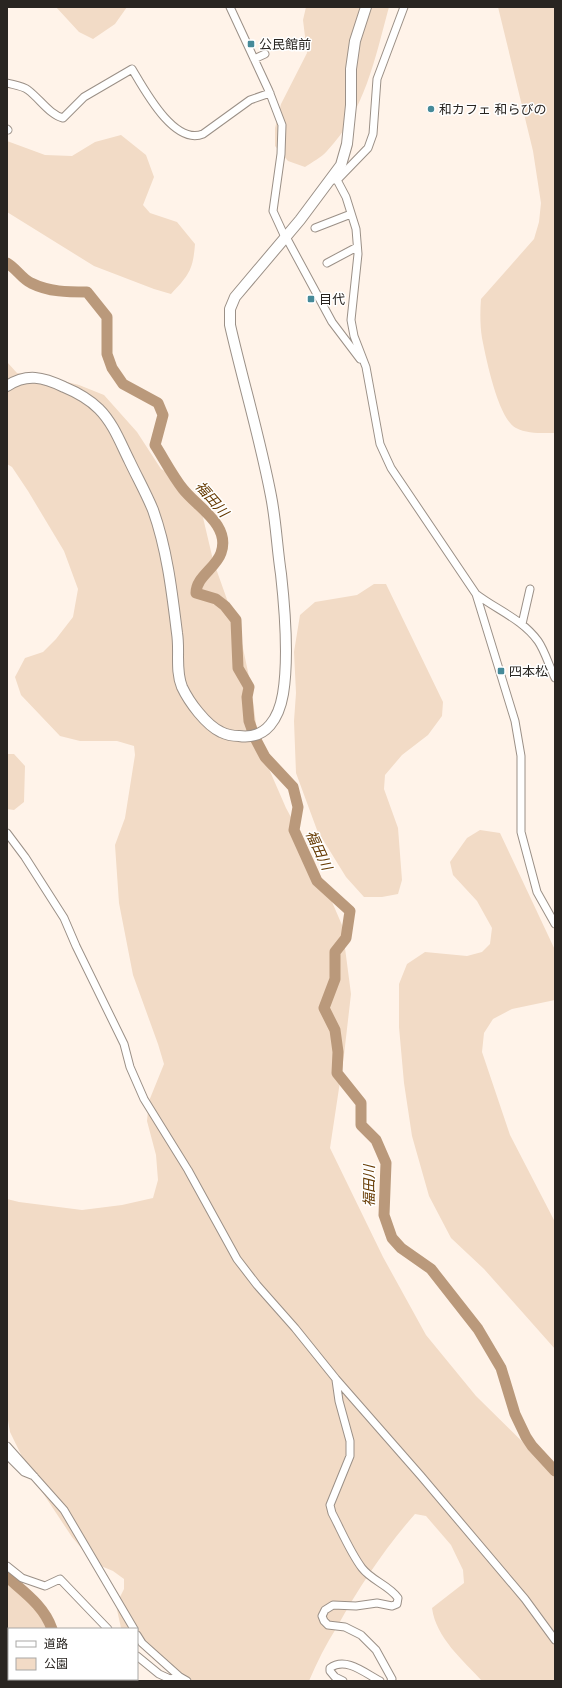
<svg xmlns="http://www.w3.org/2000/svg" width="562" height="1688" font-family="'Noto Sans','Noto Sans JP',sans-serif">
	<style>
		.green { fill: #f2dbc6 }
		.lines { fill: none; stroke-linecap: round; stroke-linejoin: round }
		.river { stroke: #ba997b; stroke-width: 11 }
		.street-casing { stroke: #9b9087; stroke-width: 9 }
		.secondary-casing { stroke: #9b9087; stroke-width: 12 }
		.street { stroke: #fff; stroke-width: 7 }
		.secondary { stroke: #fff; stroke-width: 10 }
		.poi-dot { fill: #468a99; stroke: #fff; stroke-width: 1.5 }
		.labels { text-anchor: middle; stroke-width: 3; stroke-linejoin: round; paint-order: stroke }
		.poi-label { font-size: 13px; fill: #292521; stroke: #fff; text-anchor: start }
		.water-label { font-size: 14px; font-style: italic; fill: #663a02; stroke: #fff }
	</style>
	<rect width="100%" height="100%" fill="#fff3e9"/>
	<!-- green -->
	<path class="green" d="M 56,7 L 127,7 L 115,24 L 93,39 L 79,32 Z
		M 306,7 L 389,7 C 375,58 365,111 327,151 C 321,158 312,162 305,167 L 288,161 L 275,146 L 275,128 L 281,104 L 307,53 L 303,20 Z
		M 498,7 L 555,7 L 555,433 C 543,433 527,434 516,428 C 498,419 486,358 482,338 C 480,325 480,312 481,299 L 534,239 L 539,222 L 541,203 L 533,151 Z
		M 121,135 L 146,155 L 154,177 L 143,205 L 150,213 L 177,222 L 195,244 C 193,270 189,275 171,294 L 154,289 L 94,266 L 7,212 L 7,141 L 45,155 L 72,156 L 95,142 Z
		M 7,362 L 17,373 L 50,378 L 79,385 L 104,395 L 137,432 L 161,469 L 179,479 L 201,509 L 213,560 L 241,639 L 251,686 L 259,746 L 286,808 L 313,858 L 342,925 L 351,994 L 344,1055 L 330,1148 L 383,1257 L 426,1335 L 476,1396 L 552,1471 L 555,1470 L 555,1681 L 482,1681 C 463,1660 436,1638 432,1608 L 464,1583 L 463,1570 L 451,1545 L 426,1516 L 415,1514 C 385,1548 359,1587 337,1627 C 326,1644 317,1662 309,1681 L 182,1681 L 171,1674 L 137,1643 L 137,1629 L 121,1628 L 116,1605 L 124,1589 L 124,1579 L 113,1571 L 94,1563 L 72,1537 L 31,1475 L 10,1432 L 7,1415 L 7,1199 L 19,1202 L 82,1210 L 122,1205 L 153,1198 L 158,1180 L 156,1155 L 147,1121 L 149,1101 L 164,1064 L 158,1044 L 133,975 L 119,903 L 115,845 L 125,818 L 135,755 L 134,746 L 117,741 L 80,741 L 60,736 L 21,695 L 15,677 L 25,658 L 43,652 L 56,639 L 73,617 L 78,589 L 64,551 L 28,491 L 12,467 L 7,464 Z
		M 374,584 L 386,584 L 443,702 L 442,716 L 428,735 L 402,755 L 385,775 L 384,789 L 398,828 L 402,880 L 398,894 L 382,897 L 364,897 L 346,877 L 317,830 L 296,773 L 294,721 L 296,693 L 294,652 L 300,615 L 315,602 L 357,595 Z
		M 7,754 L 14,754 L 25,766 L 24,802 L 14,810 L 7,809 Z
		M 480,830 L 500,833 L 555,950 L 555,1000 L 512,1009 L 493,1019 L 484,1033 L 482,1052 L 510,1135 L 555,1222 L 555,1349 L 484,1269 L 451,1238 L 429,1196 L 412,1136 L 404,1083 L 399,1027 L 399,984 L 407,964 L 425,952 L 467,956 L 482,952 L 490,944 L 492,928 L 477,901 L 453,875 L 450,862 L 467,838 Z
		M 7,1576 L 33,1600 L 48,1617 L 51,1629 L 9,1629 L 9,1679 L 68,1679 L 69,1681 L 7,1681 Z"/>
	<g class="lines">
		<!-- river -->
		<path class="river" d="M 7,263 C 16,268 22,279 31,283 C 49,292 68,292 87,292 L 107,317 L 107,354 L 112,368 L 123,384 L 158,403 L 163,415 L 155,445 C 164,459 172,475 183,489 C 197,507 231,525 221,553 C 216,568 196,577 196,593 L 216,599 L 225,606 L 236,620 L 238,668 L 249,687 L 247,697 L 249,721 L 255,738 L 265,757 L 293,787 L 298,807 L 294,830 L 317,881 L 350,911 L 346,938 L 335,952 L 335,979 L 324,1008 L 335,1030 L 338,1052 L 337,1073 L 361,1103 L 361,1125 L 376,1140 L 386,1163 L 384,1215 L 392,1238 L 401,1248 L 431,1269 L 478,1329 L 501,1368 L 515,1414 L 526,1437 L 532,1446 L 555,1471
			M 7,1577 C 25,1593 44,1606 52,1629
			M 117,1679 L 121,1681"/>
		<!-- street casing -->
		<g class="street-casing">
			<path id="street" d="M 230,7 L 269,91 L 282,125 L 281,154 L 273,211 L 284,235 L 286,237 L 332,322 L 360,359
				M 254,59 L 265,54
				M 7,83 C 14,85 23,86 28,90 C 40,99 50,115 63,118 L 84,97 L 132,69 C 144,89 174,146 203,134 L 250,100 L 270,93
				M 7,129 L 8,130
				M 333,180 L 337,180 L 368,148 L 373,134 L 377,79 L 404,7
				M 337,180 L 346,197 L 356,229 L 358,254 L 351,320 L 354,336 L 366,367 L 380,444 L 391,468 L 476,594 L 515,721 L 521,756 L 521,832 L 537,892 L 555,924
				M 315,228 L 351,214
				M 327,263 L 357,247
				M 476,594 C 497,610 522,619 538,641 C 545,651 549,666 555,678
				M 522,624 L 530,589
				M 7,833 L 25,857 L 64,918 L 76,946 L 124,1044 L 130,1067 L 144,1099 L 188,1170 L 237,1259 L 257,1285 L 295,1328 L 336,1379 L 421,1476 L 525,1599 L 555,1640
				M 336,1380 L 339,1401 L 350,1441 L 350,1456 L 330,1505 L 332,1513 C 341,1530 350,1552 362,1568 C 372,1581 389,1585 398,1598 L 397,1604 L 392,1606 L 377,1603 L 356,1606 L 333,1605 L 325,1610 L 322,1616 L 324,1621 L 328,1625 L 345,1627 L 361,1635 L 376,1650 L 392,1679 L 391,1681
				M 7,1446 L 64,1510 L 134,1629
				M 7,1455 L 24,1472 L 34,1476
				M 7,1566 L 22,1578 L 45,1586 L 60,1579 L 108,1629
				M 137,1635 L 142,1643 L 180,1677 L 187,1681
				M 137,1656 L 159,1674 L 170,1679 L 180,1677
				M 343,1681 L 335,1677 L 330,1671 L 330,1668 C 346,1656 366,1674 380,1681"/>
		</g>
		<!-- secondary casing -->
		<g class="secondary-casing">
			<path id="secondary" d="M 7,386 C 27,373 43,377 64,387 C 76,392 89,399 99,409 C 113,423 120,442 129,460 C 137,477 146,493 153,510 C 167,549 172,592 177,633 C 180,651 175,670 182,687 C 189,702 206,725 221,732 C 227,735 233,736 239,736 C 267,740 279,717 283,694 C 289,658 285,610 281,574 C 277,548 276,521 271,496 C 260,438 243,382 230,325 L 230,309 L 235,297 L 300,220 L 341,165 L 347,144 L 351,105 L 351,69 L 355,41 L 366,7"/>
		</g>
		<!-- street -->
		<use href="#street" class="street"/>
		<!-- secondary -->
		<use href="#secondary" class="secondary"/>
	</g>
	<!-- markers -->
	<g class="poi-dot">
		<rect x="247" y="40" width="8" height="8" rx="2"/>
		<circle cx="431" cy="109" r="4"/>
		<rect x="307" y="295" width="8" height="8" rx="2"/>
		<rect x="497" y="667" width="8" height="8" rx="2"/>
	</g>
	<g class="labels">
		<!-- poi labels -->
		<g class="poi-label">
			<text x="259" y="49">公民館前</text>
			<text x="439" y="114">和カフェ 和らびの</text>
			<text x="319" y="304">目代</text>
			<text x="509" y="676">四本松</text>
		</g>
		<!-- water labels -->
		<g class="water-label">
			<text transform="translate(212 499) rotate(49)" y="5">福田川</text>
			<text transform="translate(319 850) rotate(65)" y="5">福田川</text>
			<text transform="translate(369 1186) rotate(-90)" y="5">福田川</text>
		</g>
	</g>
	<!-- border -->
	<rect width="562" height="1688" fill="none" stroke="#292521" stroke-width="16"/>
	<!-- legend -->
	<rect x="8" y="1628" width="130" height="52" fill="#ffffff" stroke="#a9a8a6"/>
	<rect x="16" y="1641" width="20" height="6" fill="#ffffff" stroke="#a9a8a6"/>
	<text x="44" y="1648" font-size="12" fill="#292521">道路</text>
	<rect x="16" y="1658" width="20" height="12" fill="#f2dbc6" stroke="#a9a8a6"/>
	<text x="44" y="1668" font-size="12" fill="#292521">公園</text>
</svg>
